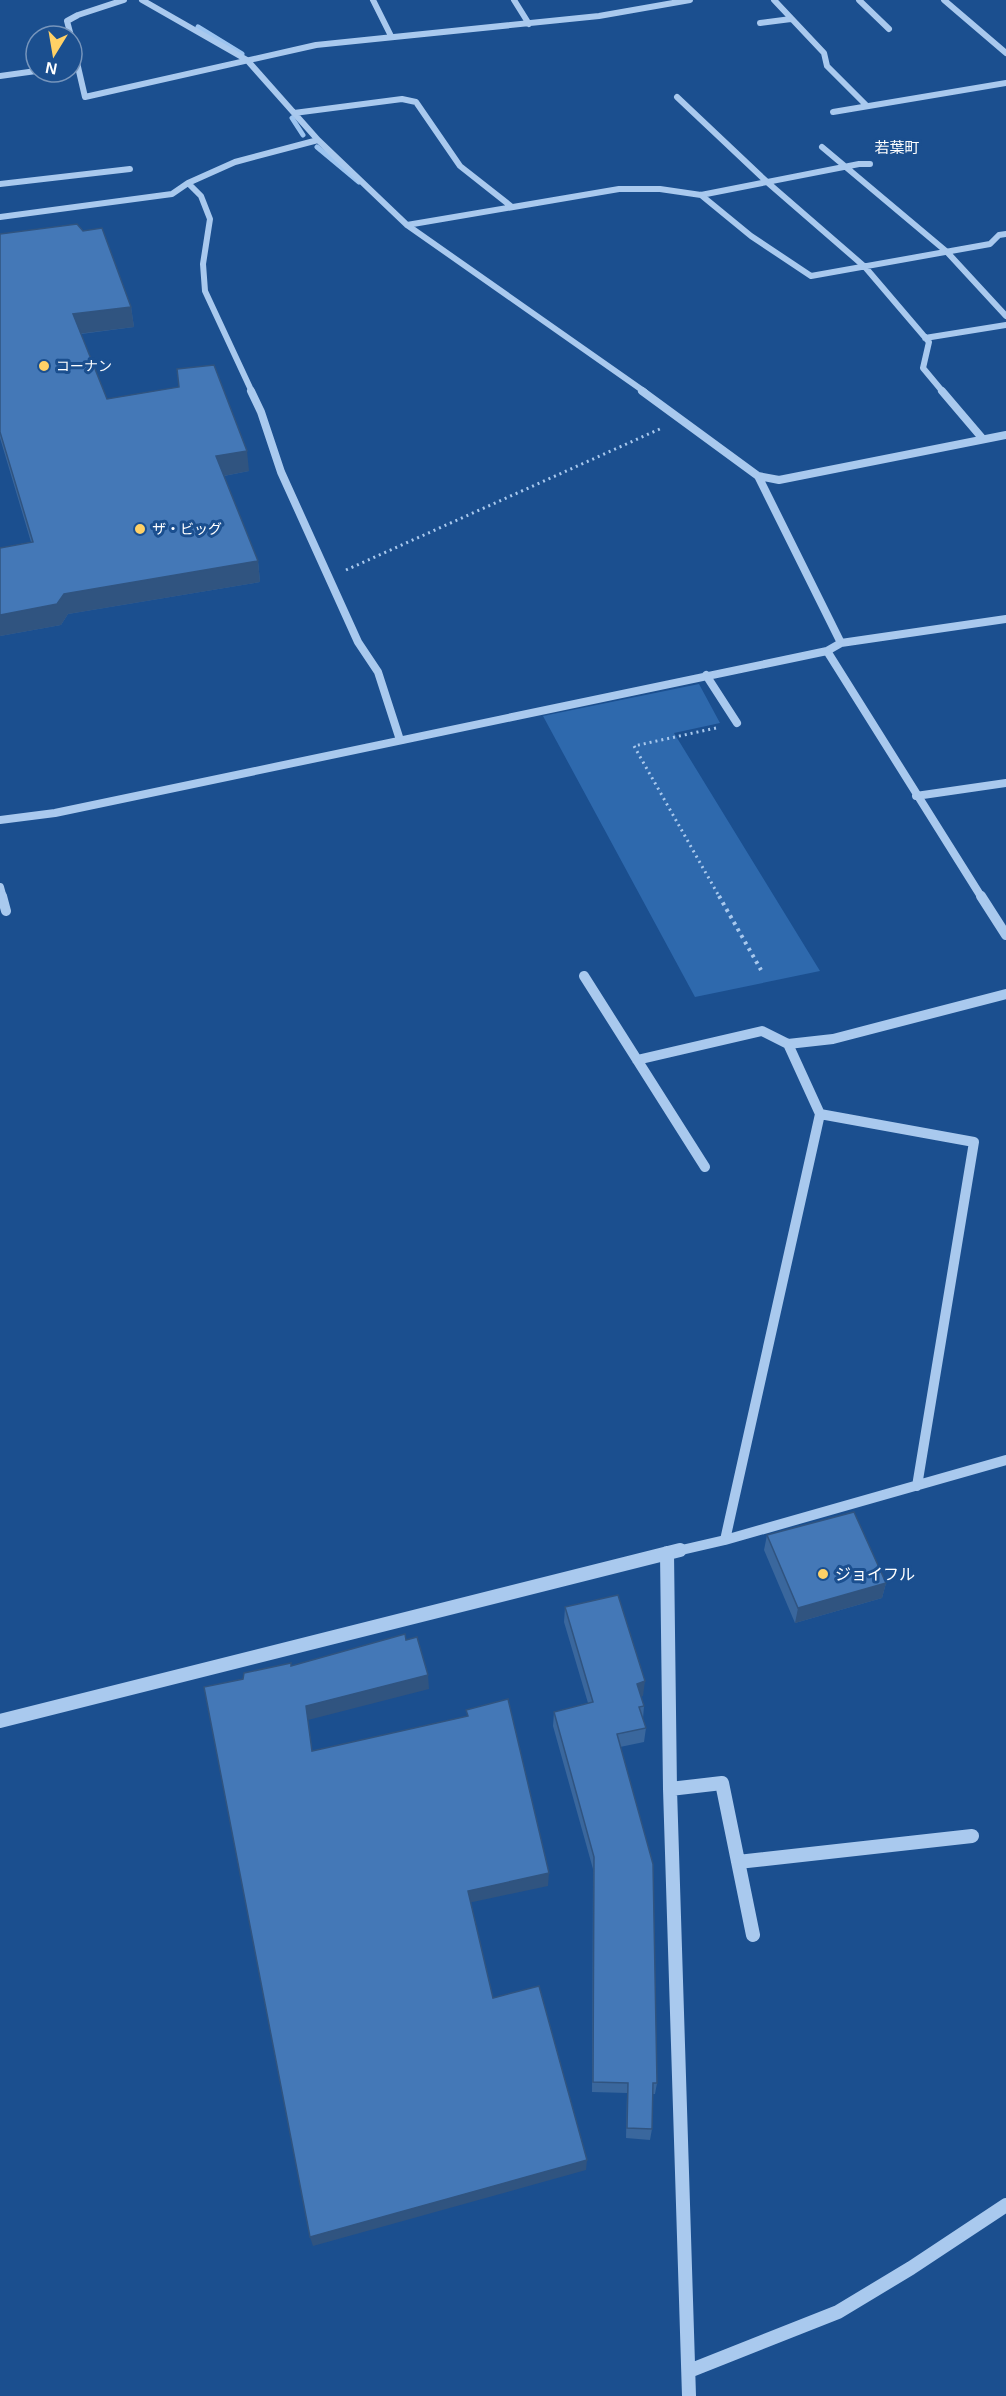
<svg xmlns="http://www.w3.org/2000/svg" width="1006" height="2396" font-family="Arial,'Noto Sans JP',sans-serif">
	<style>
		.green { fill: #2e69ad }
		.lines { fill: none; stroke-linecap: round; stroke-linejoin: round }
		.stream { stroke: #9cc4f0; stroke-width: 5 }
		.path-far1 { stroke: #a9c9ee; stroke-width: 3; stroke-dasharray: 2 4; stroke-linecap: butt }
		.path { stroke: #a9c9ee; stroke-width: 4; stroke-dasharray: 3 4.5; stroke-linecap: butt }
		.minor-far3 { stroke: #a9c9ee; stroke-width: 6 }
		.minor-far2 { stroke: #a9c9ee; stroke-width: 8 }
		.minor-far1 { stroke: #a9c9ee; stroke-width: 10 }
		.minor { stroke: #a9c9ee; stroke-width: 14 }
		.wall { fill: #3a679d }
		.shaded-wall { fill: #305480 }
		.building { fill: #4478b7; stroke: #305480; stroke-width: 1.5 }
		.poi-dot { fill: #ffd166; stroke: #1b4f8f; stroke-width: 2 }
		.labels { text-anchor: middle; stroke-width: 6; stroke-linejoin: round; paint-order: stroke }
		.far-poi-label { font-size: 14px; fill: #fff; stroke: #1b4f8f; text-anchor: start }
		.far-neighbourhood-label { font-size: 15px; fill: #fff; stroke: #1b4f8f }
		.poi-label { font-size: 16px; fill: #fff; stroke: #1b4f8f; text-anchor: start }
	</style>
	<rect width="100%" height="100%" fill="#1b4f8f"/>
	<!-- green -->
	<path class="green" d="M 699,684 L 720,723 L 674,733 L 820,971 L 695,997 L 543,716 Z"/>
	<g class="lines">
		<!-- stream -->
		<path class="stream" d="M 198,27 L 242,54
			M 292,118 L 303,135
			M 317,147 L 359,182"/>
		<!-- path-far1 -->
		<path class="path-far1" d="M 346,570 L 662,428
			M 716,728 L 634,746 L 720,898"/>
		<!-- path -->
		<path class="path" d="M 719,896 L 761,970"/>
		<!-- minor-far3 -->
		<path class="minor-far3" d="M 142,0 L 247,60 L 318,140 L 407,225 L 645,392
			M 373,0 L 391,36
			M 514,0 L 529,24
			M 774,0 L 824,53 L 827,66 L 867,106
			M 859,0 L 889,29
			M 944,0 L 1006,53
			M 760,23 L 791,19
			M 71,36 L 67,21 L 78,15 L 124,0
			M 72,41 L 85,97 L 316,45 L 599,16 L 690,0
			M 0,76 L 36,71
			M 677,97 L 767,182 L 865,267 L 929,342 L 923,368 L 943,392
			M 833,112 L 1006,83
			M 294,113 L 402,99 L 416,102 L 460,166 L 512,207
			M 822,147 L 947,252 L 1006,316
			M 0,184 L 130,169
			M 701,195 L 751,236 L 811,276 L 990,244 L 999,235 L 1006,234
			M 0,217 L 172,194 L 188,183
			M 407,225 L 619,189 L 660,189 L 701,195 L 859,164 L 870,164
			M 925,338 L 1006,325
			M 252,392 L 205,291 L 203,264 L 210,219 L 201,196 L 188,183 L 235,162 L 318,140"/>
		<!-- minor-far2 -->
		<path class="minor-far2" d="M 251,391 L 261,412 L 281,472 L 358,642 L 378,672 L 400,740
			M 642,391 L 758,476 L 841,643
			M 942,391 L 982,438
			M 758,476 L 779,480 L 1006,435
			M 827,651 L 982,898
			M 706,675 L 737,723
			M 916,796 L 1006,783
			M 0,820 L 55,813 L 827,651 L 841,643 L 1006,619
			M 0,887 L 3,898"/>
		<!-- minor-far1 -->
		<path class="minor-far1" d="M 2,896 L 6,911
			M 981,896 L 1006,935
			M 584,976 L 705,1167
			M 637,1060 L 762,1031 L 788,1044 L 833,1039 L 1006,994
			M 820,1114 L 974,1142 L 917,1486
			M 725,1540 L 820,1114 L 788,1044
			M 673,1552 L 725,1540 L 1006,1460"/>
		<!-- minor -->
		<path class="minor" d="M 667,1553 L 670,1789 L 689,2396
			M 0,1721 L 680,1550
			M 670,1789 L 722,1783 L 753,1935
			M 738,1862 L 972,1836
			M 689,2371 L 838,2312 L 911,2268 L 1006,2205"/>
	</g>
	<!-- wall -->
	<path class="wall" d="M 0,234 L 131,307 L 134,327 L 81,334 L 107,399 L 249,471 L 224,476 L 258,561 L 260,582 L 68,614 L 61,625 L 0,636 L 0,548 L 31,542 L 0,438 Z
		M 767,1535 L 886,1583 L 882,1598 L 795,1623 L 764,1550 Z
		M 565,1607 L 643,1696 L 641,1696 L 644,1706 L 643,1719 L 646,1728 L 644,1742 L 620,1747 L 657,2083 L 655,2094 L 653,2094 L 652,2129 L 650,2140 L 626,2138 L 627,2093 L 592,2092 L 593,1869 L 553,1726 L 554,1712 L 588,1703 L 564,1622 Z"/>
	<!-- shaded-wall -->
	<path class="shaded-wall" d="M 131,307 L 134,327 L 77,334 L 73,314 Z
		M 247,451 L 249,471 L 218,477 L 216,456 Z
		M 258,561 L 260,582 L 68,614 L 61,625 L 0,636 L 0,615 L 64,594 Z
		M 886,1583 L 882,1598 L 795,1623 L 798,1608 Z
		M 428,1675 L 429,1689 L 308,1720 L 306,1706 Z
		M 645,1681 L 643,1696 L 635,1698 L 637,1684 Z
		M 549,1873 L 548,1886 L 468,1903 L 468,1891 Z
		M 587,2160 L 586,2170 L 313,2246 L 310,2237 Z"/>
	<!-- building -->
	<path class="building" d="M 77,224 L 83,231 L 102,228 L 131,307 L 73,314 L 107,399 L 179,387 L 177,369 L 214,365 L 247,451 L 216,456 L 258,561 L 64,594 L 57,604 L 0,615 L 0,548 L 33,542 L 0,432 L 0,234 Z
		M 854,1512 L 886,1583 L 798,1608 L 767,1535 Z
		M 618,1595 L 645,1681 L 637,1684 L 644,1706 L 639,1707 L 646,1728 L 617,1734 L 653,1864 L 657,2083 L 653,2083 L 652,2129 L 627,2128 L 628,2083 L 593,2082 L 594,1857 L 554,1712 L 593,1702 L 565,1607 Z
		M 405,1634 L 406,1640 L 417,1637 L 428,1675 L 306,1706 L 312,1751 L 468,1716 L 466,1710 L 508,1699 L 549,1873 L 468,1891 L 493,1998 L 539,1986 L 587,2160 L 310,2237 L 204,1687 L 243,1679 L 244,1673 L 291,1663 L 291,1666 Z"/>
	<!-- markers -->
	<g class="poi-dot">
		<circle cx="44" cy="366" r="6"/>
		<circle cx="140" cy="529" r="6"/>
		<circle cx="823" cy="1574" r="6"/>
	</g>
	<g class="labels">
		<!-- far-poi labels -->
		<g class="far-poi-label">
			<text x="56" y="371">コーナン</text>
			<text x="152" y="534">ザ・ビッグ</text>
		</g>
		<!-- far-neighbourhood labels -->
		<g class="far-neighbourhood-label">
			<text x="897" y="153">若葉町</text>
		</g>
		<!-- poi labels -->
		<g class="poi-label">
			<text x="835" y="1580">ジョイフル</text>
		</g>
	</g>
	<!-- north arrow -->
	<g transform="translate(54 54) rotate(191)"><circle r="28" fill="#1b4f8f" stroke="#7695bc" stroke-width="1.5"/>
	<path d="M0-4.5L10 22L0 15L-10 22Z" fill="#ffd166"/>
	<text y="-9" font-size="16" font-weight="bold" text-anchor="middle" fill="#ffffff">N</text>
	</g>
</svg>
